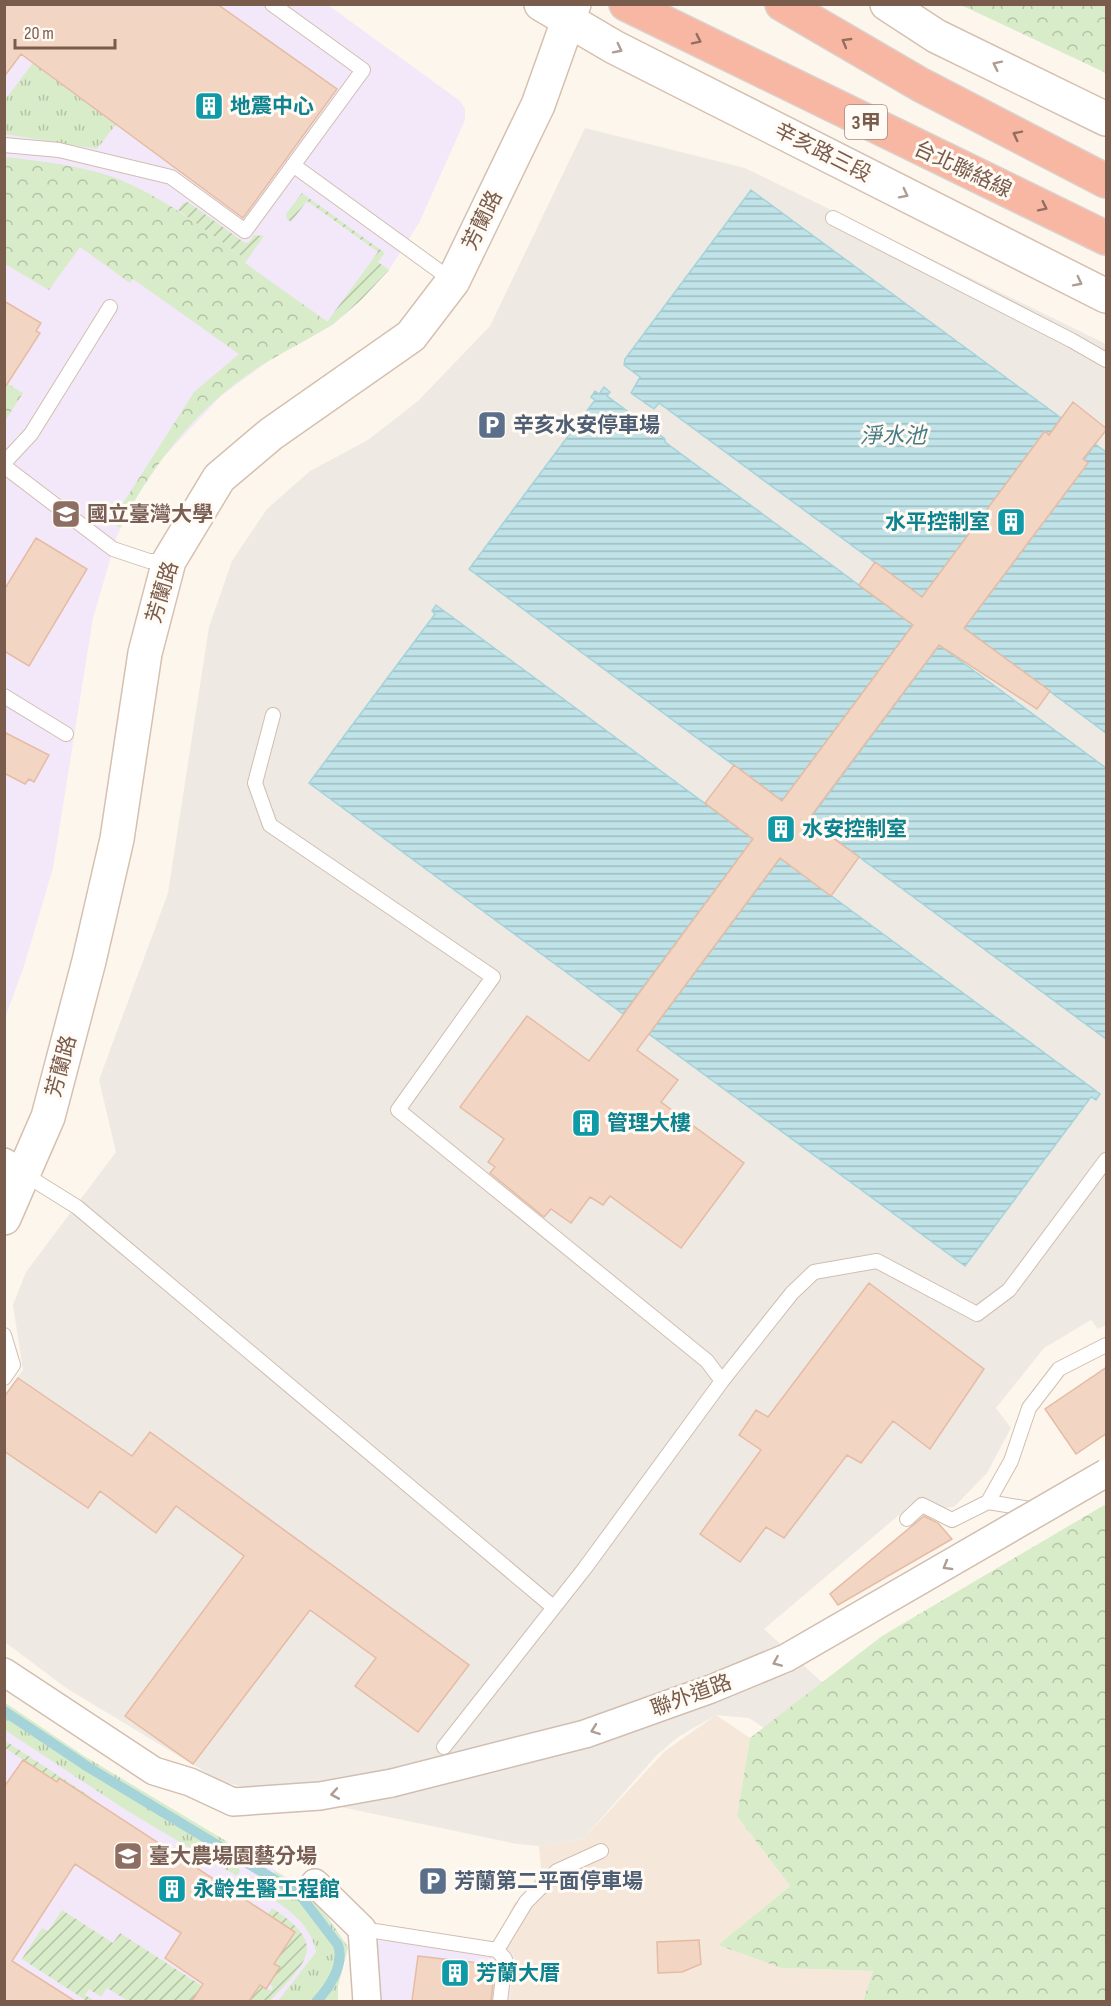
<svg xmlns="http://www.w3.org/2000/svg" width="1111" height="2006" font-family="'Sofia Sans Condensed','Noto Sans TC',sans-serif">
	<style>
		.residential { fill: #f5e8da }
		.industrial { fill: #efe9e4 }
		.education { fill: #f3e8fa }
		.grass { fill: url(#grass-tufts) }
		.forest { fill: url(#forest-crowns) }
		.garden { fill: url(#garden-furrows) }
		.water { fill: url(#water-rules); stroke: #a5d3da; stroke-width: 1.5 }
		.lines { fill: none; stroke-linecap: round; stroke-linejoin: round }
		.stream { stroke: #a5d3da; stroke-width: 10 }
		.building { fill: #f3d5c3; stroke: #e6bba3; stroke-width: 1.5 }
		.lane-casing { stroke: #d1beb0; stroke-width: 16 }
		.street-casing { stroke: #d1beb0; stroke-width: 30 }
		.secondary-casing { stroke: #d6c0b0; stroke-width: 36 }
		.highway-casing { stroke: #dad1cd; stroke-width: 36 }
		.lane { stroke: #fff; stroke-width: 14 }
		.street { stroke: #fff; stroke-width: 27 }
		.secondary { stroke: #fff; stroke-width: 33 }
		.highway { stroke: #f7b7a3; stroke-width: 33 }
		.street-bridge-casing { stroke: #d1beb0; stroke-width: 30; stroke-linecap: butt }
		.street-bridge { stroke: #fff; stroke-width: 27 }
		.oneway { stroke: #936e5e }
		.oneway2 { stroke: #af9d94 }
		.labels { text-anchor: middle; stroke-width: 6; stroke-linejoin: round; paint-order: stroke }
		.shield { fill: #fffaf3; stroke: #a28b7f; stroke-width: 1.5 }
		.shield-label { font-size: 20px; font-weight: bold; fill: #7a5c4d }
		.culture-label { font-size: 21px; font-weight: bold; fill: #0d838f; stroke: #fffaf3; text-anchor: start }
		.street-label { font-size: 21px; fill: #7a5c4d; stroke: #fffaf3 }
		.service-label { font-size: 21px; font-weight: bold; fill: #4e5e75; stroke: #fffaf3; text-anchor: start }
		.education-label { font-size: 21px; font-weight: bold; fill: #785e54; stroke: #fffaf3; text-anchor: start }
		.water-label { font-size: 22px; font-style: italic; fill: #437c86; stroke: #fffaf3 }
	</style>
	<defs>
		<pattern id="grass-tufts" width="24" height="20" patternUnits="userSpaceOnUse" patternTransform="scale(1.5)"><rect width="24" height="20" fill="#d8ecc9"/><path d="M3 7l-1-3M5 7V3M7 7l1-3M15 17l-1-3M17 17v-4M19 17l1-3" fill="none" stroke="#b4c2a5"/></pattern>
		<pattern id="forest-crowns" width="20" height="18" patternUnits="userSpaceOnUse" patternTransform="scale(1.5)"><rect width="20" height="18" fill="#d8ecc9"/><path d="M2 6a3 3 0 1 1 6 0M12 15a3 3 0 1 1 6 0" fill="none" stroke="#b4c2a5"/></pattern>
		<pattern id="garden-furrows" width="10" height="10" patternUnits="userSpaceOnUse" patternTransform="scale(1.5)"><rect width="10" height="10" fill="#d8ecc9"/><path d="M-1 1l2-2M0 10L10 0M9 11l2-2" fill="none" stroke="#b4c2a5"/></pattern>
		<pattern id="water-rules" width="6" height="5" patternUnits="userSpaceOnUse" patternTransform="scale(1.5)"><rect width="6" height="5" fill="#bfe3e8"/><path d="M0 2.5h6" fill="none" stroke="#a0bbbe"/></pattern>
	</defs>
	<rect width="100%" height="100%" fill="#fdf6ec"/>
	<!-- residential -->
	<path class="residential" d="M 716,1715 L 750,1738 L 737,1816 L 790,1886 L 718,1945 L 781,1968 L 873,1971 L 863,2001 L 509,2001 L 514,1954 L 481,1941 L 494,1943 L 515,1902 L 520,1903 L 541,1869 L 539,1846 L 583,1839 L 665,1751 Z"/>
	<!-- industrial -->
	<path class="industrial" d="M 585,128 L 745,168 L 1106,344 L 1106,1325 L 1098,1329 L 1091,1320 L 1044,1348 L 996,1408 L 1011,1428 L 987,1473 L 954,1507 L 933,1509 L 918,1499 L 764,1629 L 825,1685 L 770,1732 L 749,1718 L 716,1715 L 678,1737 L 656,1756 L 583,1839 L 539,1846 L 517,1844 L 222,1782 L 66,1688 L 5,1642 L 4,1395 L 23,1370 L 13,1305 L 26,1272 L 116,1152 L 99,1080 L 168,893 L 209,627 L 232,561 L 267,509 L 310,471 L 368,440 L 418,401 L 490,326 Z"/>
	<!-- education -->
	<path class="education" d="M 5,5 L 328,5 L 460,101 L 465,109 L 465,120 L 419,223 L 389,270 L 361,300 L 334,324 L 270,360 L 222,395 L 160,461 L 135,499 L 117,536 L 93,618 L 53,868 L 24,966 L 5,1018 Z
		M 4,1702 L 84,1756 L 303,1887 L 326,1914 L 348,1947 L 338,1986 L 338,2001 L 5,2001 Z
		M 376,1940 L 474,1951 L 481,1941 L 514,1954 L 509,2001 L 377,2001 Z"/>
	<!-- grass -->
	<path class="grass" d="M 33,63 L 117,123 L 97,149 L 5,134 L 4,101 Z
		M 4,1702 L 84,1756 L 226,1841 L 240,1871 L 237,1876 L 126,1810 L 5,1730 Z
		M 275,1871 C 312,1893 325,1913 348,1947 L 338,1986 L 338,2001 L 278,2001 L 316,1952 C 311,1923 285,1907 262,1892 Z"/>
	<!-- forest -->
	<path class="forest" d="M 961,5 L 1106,5 L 1106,73 Z
		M 5,157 C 41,161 78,165 113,177 C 163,196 204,229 247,260 L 245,263 L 332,325 C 312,337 291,348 272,359 C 204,399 155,459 120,528 L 111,522 L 194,392 L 239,354 L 133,279 L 130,283 L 80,247 L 49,290 L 5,264 Z
		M 8,384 L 23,393 L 5,421 L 5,390 Z
		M 1106,1504 L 1106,2001 L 863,2001 L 873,1971 L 781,1968 L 718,1945 L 790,1886 L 737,1816 L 750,1738 L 882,1636 Z"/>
	<!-- garden -->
	<path class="garden" d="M 302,193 L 385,253 L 378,262 L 389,270 L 361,300 L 332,325 L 327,322 L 378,252 L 307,201 L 291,222 L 287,219 L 286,214 Z
		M 188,202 L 245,243 L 249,242 L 254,235 L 264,236 L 247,260 L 178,210 L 183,203 Z
		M 4,1740 L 91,1797 L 89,1798 L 59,1779 L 57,1782 L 5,1748 Z
		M 272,1908 C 330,1946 306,1961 270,2001 L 249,2002 L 260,1985 L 271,1991 L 273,1987 L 269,1984 L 279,1968 L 274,1964 L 295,1933 L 268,1914 Z
		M 62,1910 L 113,1943 L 120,1933 L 202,1986 L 192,2001 L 128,2001 L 107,1988 L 101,1997 L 89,1989 L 85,1995 L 95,2001 L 87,2001 L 22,1959 L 42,1928 L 48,1931 Z"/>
	<!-- water -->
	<path class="water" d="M 751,190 L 1061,418 L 1049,435 L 1045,432 L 934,581 L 926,600 L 659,403 L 654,409 L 631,393 L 640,377 L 624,365 L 625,359 Z
		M 604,387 L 610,392 L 607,396 L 665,439 L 665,442 L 913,625 L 782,801 L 469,569 L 595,400 L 591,397 L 595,391 L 599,394 Z
		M 1095,444 L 1106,452 L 1106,733 L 960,625 L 976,612 L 1087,463 L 1084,460 Z
		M 436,605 L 753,839 L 623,1014 L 309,783 L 435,614 L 432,611 Z
		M 939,645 L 1106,768 L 1106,1039 L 809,820 Z
		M 780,858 L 1100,1094 L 1096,1100 L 1091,1097 L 965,1266 L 649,1034 Z"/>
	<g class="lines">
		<!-- stream -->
		<path class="stream" d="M 4,1711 L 88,1767 L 292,1890 L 303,1899 L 338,1945 C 345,1965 329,1988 316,2002"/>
	</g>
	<!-- building -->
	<path class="building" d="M 4,4 L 217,4 L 337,89 L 243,218 L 21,54 L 4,77 Z
		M 4,301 L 41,323 L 36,331 L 40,333 L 4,389 Z
		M 1073,402 L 1107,429 L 1083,459 L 1088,463 L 964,628 L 1050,691 L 1037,709 L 939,645 L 808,820 L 859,857 L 831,896 L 780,858 L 637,1050 L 678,1080 L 661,1102 L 744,1163 L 681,1248 L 610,1196 L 603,1205 L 590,1197 L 571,1223 L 551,1209 L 544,1217 L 490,1173 L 495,1167 L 488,1162 L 504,1139 L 460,1107 L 527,1016 L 589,1061 L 753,839 L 705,803 L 734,765 L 782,801 L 913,625 L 859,585 L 875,562 L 922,597 L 1045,431 L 1049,435 Z
		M 36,538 L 87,569 L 29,666 L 4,651 L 4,590 Z
		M 4,732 L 49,755 L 34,782 L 29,779 L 25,784 L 4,773 Z
		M 869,1283 L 984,1369 L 930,1449 L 893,1421 L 861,1463 L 847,1455 L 784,1538 L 766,1527 L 740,1562 L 700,1534 L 761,1450 L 739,1435 L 756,1410 L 768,1417 Z
		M 1107,1367 L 1107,1433 L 1076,1454 L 1045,1409 Z
		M 18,1378 L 132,1456 L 150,1432 L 469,1665 L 418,1732 L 355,1686 L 376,1658 L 310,1610 L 193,1764 L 125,1716 L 244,1556 L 176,1506 L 156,1533 L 100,1491 L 88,1508 L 4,1451 L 4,1397 Z
		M 924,1516 L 938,1523 L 952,1539 L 838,1605 L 830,1594 Z
		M 23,1760 L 57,1782 L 59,1778 L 295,1932 L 274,1964 L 280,1967 L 266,1989 L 260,1985 L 249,2001 L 192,2001 L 203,1984 L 165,1958 L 181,1933 L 75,1864 L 12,1961 L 75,2001 L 4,2001 L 4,1787 Z
		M 699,1940 L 701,1964 L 682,1972 L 658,1973 L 657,1942 Z
		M 418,1956 L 495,1965 L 491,2001 L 412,2001 Z"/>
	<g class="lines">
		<!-- lane casing -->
		<g class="lane-casing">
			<path id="lane" d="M 4,145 L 59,150 L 171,177 L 245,231 L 363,70 L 272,4
				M 293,165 L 453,281
				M 833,218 L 1071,340 L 1106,360
				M 4,463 L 31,434 L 110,307
				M 4,466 L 113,549 L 149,561 L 169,561
				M 4,696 L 66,734
				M 273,715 L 255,783 L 270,825 L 493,977 L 398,1110 L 707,1361 L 722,1381
				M 24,1174 L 77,1207 L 552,1606
				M 4,1335 L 13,1365 L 4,1378
				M 988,1502 L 1036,1510
				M 907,1519 L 922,1505 L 952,1520 L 988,1502 L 1011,1461 L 1029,1408 L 1059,1369 L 1106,1345
				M 444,1747 L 585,1568 L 722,1381 L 792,1293 L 814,1272 L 877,1261 L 977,1314 L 1009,1290 L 1106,1160
				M 362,1929 L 497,1950 L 505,1959 L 500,2002
				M 497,1950 L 526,1902 L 557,1871 L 601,1851"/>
		</g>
		<!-- street casing -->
		<g class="street-casing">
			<path id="street" d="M 4,1162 L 24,1174
				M 4,1672 L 154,1771 L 190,1782 L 233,1802 L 320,1796 L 392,1783
				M 315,1883 L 362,1929 L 367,2002"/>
		</g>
		<!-- secondary casing -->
		<g class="secondary-casing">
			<path id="secondary" d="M 541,4 L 614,47 L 1106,296
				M 887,4 L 936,36 L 1106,119
				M 4,1218 L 48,1117 L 89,961 L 117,839 L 145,653 L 169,561 L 219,478 L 271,434 L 411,336 L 453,281 L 538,105 L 574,4"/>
		</g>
		<!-- highway casing -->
		<g class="highway-casing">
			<path id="highway" d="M 626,4 L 1106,238
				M 782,4 L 921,85 L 1106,181"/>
		</g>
		<!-- lane -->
		<use href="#lane" class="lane"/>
		<!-- street -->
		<use href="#street" class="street"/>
		<!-- secondary -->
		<use href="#secondary" class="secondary"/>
		<!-- highway -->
		<use href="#highway" class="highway"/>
		<!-- street-bridge casing -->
		<g class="street-bridge-casing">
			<path id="street-bridge" d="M 392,1783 L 585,1734 L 711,1689 L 786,1658 L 1106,1473"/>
		</g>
		<!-- street-bridge -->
		<use href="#street-bridge" class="street-bridge"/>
	</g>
	<!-- one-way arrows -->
	<defs><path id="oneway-chevron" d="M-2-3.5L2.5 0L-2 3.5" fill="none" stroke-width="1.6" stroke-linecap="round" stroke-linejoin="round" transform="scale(1.5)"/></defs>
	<g class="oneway">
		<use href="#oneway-chevron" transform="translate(697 40) rotate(26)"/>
		<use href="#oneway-chevron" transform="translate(846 42) rotate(-150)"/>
		<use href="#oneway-chevron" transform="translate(1017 135) rotate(-153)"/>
		<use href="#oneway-chevron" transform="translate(1043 207) rotate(26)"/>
	</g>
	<g class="oneway2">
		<use href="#oneway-chevron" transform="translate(618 49) rotate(27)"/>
		<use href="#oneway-chevron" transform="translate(997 65) rotate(-154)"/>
		<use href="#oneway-chevron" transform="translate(904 194) rotate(27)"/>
		<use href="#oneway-chevron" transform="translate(1078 282) rotate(27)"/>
		<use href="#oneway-chevron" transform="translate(947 1566) rotate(150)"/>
		<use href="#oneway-chevron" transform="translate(777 1662) rotate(157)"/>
		<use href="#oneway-chevron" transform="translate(595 1730) rotate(160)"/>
		<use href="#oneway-chevron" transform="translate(335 1794) rotate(170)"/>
	</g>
	<!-- icons -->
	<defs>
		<g id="building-square" transform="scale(1.5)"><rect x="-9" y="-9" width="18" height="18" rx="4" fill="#0f9aa8" stroke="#fffaf3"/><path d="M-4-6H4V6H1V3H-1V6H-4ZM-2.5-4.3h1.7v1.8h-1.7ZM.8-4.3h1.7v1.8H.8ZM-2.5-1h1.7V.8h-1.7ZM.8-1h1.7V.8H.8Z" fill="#fff"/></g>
		<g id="parking-square" transform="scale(1.5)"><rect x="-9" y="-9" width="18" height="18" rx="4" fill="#5c6f8a" stroke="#fffaf3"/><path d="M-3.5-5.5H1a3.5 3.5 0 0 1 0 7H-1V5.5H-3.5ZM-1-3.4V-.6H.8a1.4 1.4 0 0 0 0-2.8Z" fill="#fff"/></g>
		<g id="university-square" transform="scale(1.5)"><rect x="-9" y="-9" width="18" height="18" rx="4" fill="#8d6e63" stroke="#fffaf3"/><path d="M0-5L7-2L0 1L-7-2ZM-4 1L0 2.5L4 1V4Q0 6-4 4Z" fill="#fff"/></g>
	</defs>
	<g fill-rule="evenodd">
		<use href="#building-square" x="209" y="106"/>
		<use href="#parking-square" x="492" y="425"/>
		<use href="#university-square" x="66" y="514"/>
		<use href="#building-square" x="1011" y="522"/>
		<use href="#building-square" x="781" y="829"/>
		<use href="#building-square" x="586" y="1123"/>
		<use href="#university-square" x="128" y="1856"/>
		<use href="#parking-square" x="433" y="1881"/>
		<use href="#building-square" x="172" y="1889"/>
		<use href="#building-square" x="455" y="1973"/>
	</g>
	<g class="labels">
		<!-- shield labels -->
		<rect class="shield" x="845" y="105" width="42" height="34" rx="4.5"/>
		<g class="shield-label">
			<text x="866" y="129">3甲</text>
		</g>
		<!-- culture labels -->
		<g class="culture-label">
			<text x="230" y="113">地震中心</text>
			<text x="990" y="529" text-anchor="end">水平控制室</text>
			<text x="802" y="836">水安控制室</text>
			<text x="607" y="1130">管理大樓</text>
			<text x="193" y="1896">永齡生醫工程館</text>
			<text x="476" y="1980">芳蘭大厝</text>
		</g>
		<!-- street labels -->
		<g class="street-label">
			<text transform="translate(823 152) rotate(27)" y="7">辛亥路三段</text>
			<text transform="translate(963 169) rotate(25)" y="7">台北聯絡線</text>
			<text transform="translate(482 220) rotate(-64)" y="7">芳蘭路</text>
			<text transform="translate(162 592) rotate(-73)" y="7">芳蘭路</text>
			<text transform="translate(61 1066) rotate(-75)" y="7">芳蘭路</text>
			<text transform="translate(691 1695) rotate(-20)" y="7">聯外道路</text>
		</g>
		<!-- service labels -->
		<g class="service-label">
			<text x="513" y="432">辛亥水安停車場</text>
			<text x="454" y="1888">芳蘭第二平面停車場</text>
		</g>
		<!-- education labels -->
		<g class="education-label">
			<text x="87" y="521">國立臺灣大學</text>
			<text x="149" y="1863">臺大農場園藝分場</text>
		</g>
		<!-- water labels -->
		<g class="water-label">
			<text x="893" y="443">淨水池</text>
		</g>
	</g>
	<!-- border -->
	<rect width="1111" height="2006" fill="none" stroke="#7a5c4d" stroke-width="12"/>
	<!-- scale -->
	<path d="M15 39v9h100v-9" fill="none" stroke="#7a5c4d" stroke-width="3"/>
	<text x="24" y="39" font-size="18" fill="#7a5c4d" stroke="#fffaf3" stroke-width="4.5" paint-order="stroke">20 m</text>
</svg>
